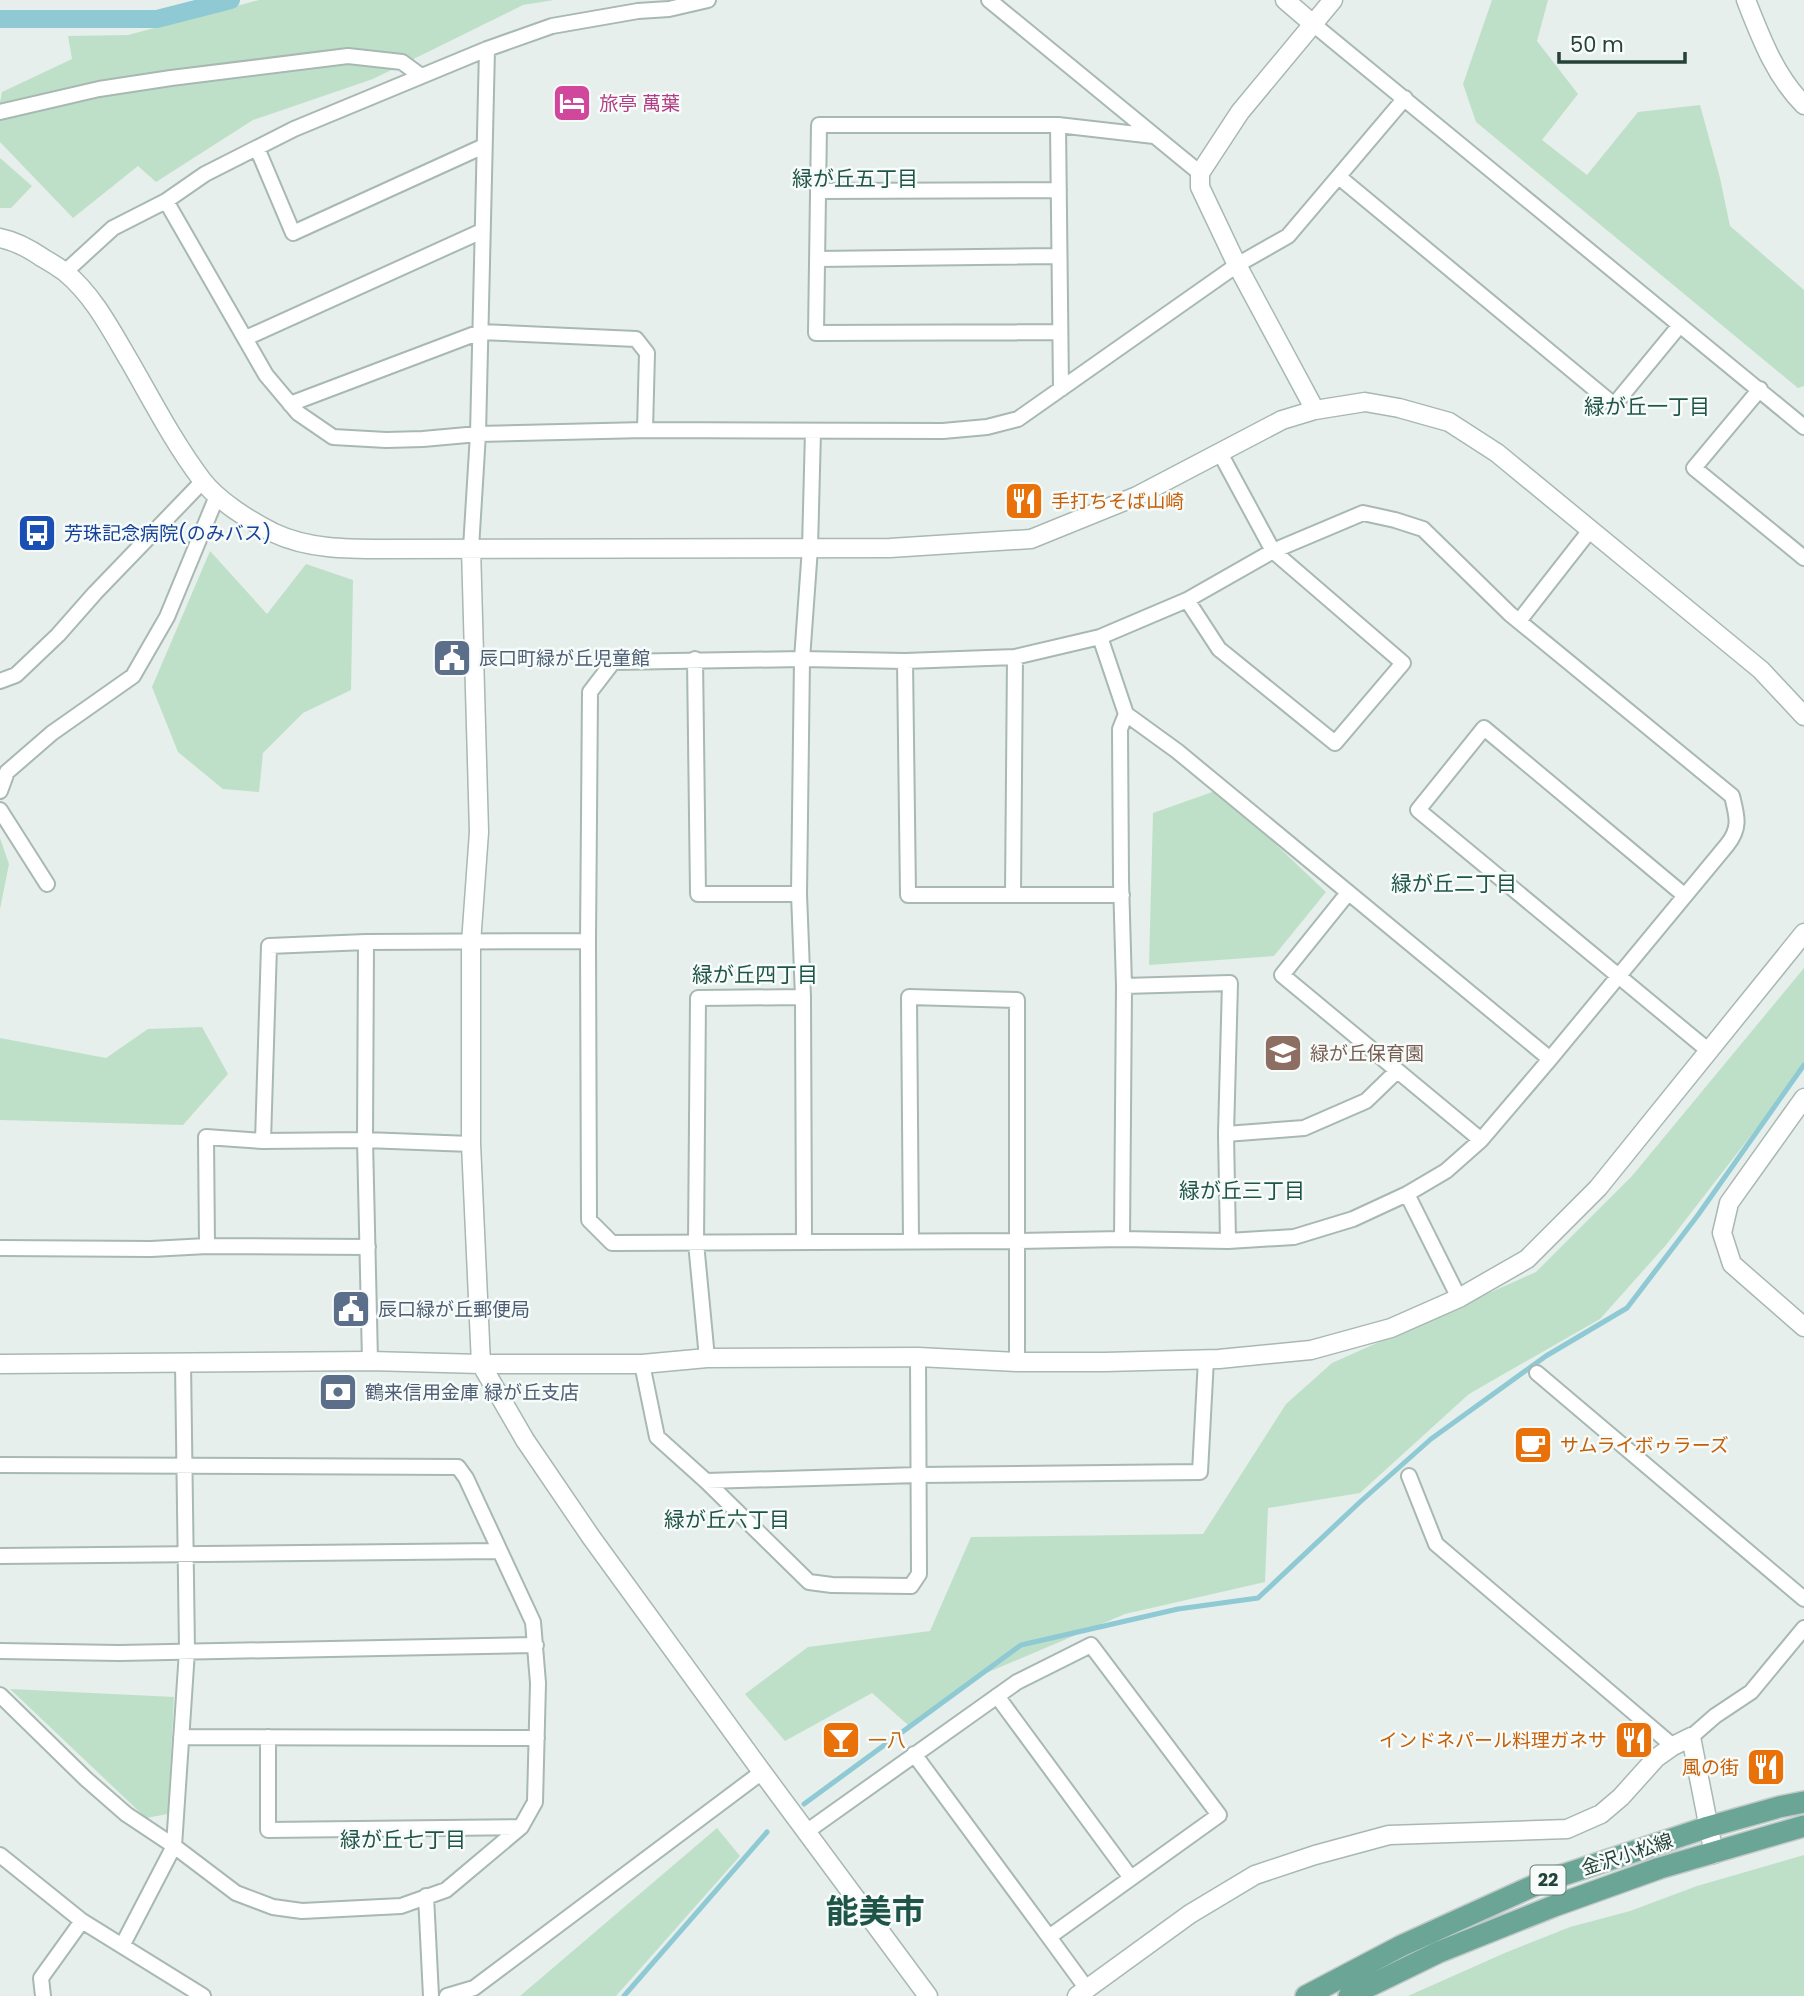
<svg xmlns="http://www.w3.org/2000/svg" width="1804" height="1996" font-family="Poppins,'Noto Sans JP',sans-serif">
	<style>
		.green { fill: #bfe0c8 }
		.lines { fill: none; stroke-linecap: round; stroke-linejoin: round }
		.stream { stroke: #8ec9d4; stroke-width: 5 }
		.canal { stroke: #8ec9d4; stroke-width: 18 }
		.minor-casing { stroke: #a8b8b2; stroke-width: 18 }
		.tertiary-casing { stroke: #a8b8b2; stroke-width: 21 }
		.primary-casing { stroke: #c2cac8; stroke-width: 24 }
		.minor { stroke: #fff; stroke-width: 14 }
		.tertiary { stroke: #fff; stroke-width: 18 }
		.primary { stroke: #6aa596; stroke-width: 21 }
		.labels { text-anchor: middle; stroke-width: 5; stroke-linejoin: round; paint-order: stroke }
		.shield { fill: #f7fbf9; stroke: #637a73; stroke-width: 2 }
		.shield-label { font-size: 18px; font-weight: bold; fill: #24423a }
		.hotel-label { font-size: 19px; fill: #b23c85; stroke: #f7fbf9; text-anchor: start }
		.food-label { font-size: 19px; fill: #c56008; stroke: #f7fbf9; text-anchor: start }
		.transit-label { font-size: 19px; fill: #164399; stroke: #f7fbf9; text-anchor: start }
		.service-label { font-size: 19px; fill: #4e5e75; stroke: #f7fbf9; text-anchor: start }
		.education-label { font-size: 19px; fill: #785e54; stroke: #f7fbf9; text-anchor: start }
		.street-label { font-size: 19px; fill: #24423a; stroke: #f7fbf9 }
		.neighbourhood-label { font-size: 21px; fill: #1f5548; stroke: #f7fbf9 }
		.town-label { font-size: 33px; font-weight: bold; fill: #1f5548; stroke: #f7fbf9 }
	</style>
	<rect width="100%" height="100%" fill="#e6efeb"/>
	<!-- green -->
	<path class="green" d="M 259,0 L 554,0 L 523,5 L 373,79 L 253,120 L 156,182 L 138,166 L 73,218 L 0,142 L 0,102 L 2,92 L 72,59 L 68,36 L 128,35 Z
		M 1492,0 L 1548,0 L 1537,41 L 1578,94 L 1542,140 L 1587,175 L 1638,112 L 1700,105 L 1720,178 L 1730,226 L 1804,290 L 1804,386 L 1798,388 L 1476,122 L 1463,84 Z
		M 0,158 L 32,186 L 11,208 L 0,208 Z
		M 210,551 L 267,614 L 306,564 L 353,580 L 351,690 L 303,713 L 263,753 L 259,792 L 223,789 L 178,752 L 152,687 Z
		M 1218,790 L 1326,892 L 1274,956 L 1149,965 L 1153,813 Z
		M 0,838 L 9,864 L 0,909 Z
		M 1804,968 L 1804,1067 L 1666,1245 L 1600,1319 L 1469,1394 L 1360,1493 L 1268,1508 L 1265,1582 L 1125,1614 L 984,1674 L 908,1725 L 872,1693 L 785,1741 L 745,1694 L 808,1647 L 930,1631 L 971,1537 L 1203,1534 L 1286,1404 L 1332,1363 L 1536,1272 L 1632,1176 Z
		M 202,1027 L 228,1074 L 183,1125 L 0,1120 L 0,1038 L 106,1058 L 148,1029 Z
		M 10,1689 L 174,1697 L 168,1814 L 146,1818 Z
		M 717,1828 L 740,1856 L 616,1996 L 520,1996 Z
		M 1804,1855 L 1804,1996 L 1408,1996 L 1507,1952 L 1570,1927 L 1630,1911 L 1697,1886 Z"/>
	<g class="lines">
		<!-- stream -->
		<path class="stream" d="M 804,1804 L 1021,1645 L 1178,1609 L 1258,1598 L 1360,1502 L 1431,1439 L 1546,1356 L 1627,1308 L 1698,1215 L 1804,1065
			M 624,1996 L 767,1832"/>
		<!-- canal -->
		<path class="canal" d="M 0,19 L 157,19 L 231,0"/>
		<!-- minor casing -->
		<g class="minor-casing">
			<path id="minor" d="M 989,0 L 1200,173
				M 1313,24 L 1804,427
				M 0,112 L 99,89 L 171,78 L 348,56 L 402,62 L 421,76
				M 1058,125 L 1061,389
				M 257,148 L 293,233 L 484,146
				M 1339,177 L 1614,405 L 1680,325
				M 818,191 L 1059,190
				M 166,201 L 266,375 L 298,413 L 333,437 L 386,440 L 423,439 L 478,434 L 645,430 L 943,431 L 987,427 L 1018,419 L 1237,265 L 1288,236 L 1405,98
				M 817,259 L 1059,256
				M 65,272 L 113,228 L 166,201 L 205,174 L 294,129 L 487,49 L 552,26 L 638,11 L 669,9 L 708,0
				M 1060,332 L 816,333 L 819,125 L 1058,125 L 1154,136
				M 246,338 L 482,231
				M 1760,389 L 1694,468 L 1804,558
				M 290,404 L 480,332 L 636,339 L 647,353 L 645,430
				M 1363,513 L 1395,520 L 1423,529 L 1510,614 L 1732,796 C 1737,816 1741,828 1727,845 L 1550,1059 L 1481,1140 L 1446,1171 L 1407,1194 L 1353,1219 L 1294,1237 L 1228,1241 L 1122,1239 L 1018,1241 L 612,1243 L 589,1220 L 588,941 L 590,692 L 613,662 L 802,659 L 905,661 L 1015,657 L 1100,637 L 1187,600 L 1273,551 Z
				M 471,548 L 478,434 L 487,49
				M 1187,600 L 1219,649 L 1335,743 L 1403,663 L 1273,551 L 1220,453
				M 1519,621 L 1591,529
				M 1100,637 L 1126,714 L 1177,751 L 1550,1059
				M 1015,657 L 1013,895 L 1122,895
				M 695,659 L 698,894 L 799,894
				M 905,661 L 908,895 L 1013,895
				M 0,681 L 16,675 L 58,635 L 95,593 L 203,481
				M 0,791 L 7,772 L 52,733 L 133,676 L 167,617 L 217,496
				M 0,810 L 47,884
				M 1348,893 L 1282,975 L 1481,1140
				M 1684,895 L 1484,728 L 1418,810 L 1709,1051
				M 1124,986 L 1230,983 L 1226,1134 L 1228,1241
				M 1226,1134 L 1304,1128 L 1366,1101 L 1397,1071
				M 263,1141 L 269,946 L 366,942 L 588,941
				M 1407,1194 L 1459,1298
				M 1122,1239 L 1124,986 L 1121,881 L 1120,729 L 1126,714
				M 911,1241 L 909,997 L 1017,1000 L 1017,1362
				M 804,1242 L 803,997 L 799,894 L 802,659 L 810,548 L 813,431
				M 207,1246 L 206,1137 L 263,1141 L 365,1140 L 366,942
				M 0,1248 L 151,1249 L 207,1246 L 368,1247
				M 707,1358 L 696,1243 L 698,998 L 803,997
				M 370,1361 L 365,1140 L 471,1144
				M 642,1364 L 657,1437 L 706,1481 L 809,1582 L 832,1585 L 911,1586 L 919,1574 L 918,1357
				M 1537,1373 L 1804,1599
				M 0,1465 L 458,1467 L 466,1478 L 533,1622 L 538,1683 L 535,1802 L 521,1827 L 446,1890 L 401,1906 L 302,1911 L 273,1907 L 236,1893 L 174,1846 L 126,1814 L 86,1779 L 0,1695
				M 1409,1476 L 1436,1544 L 1673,1746
				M 706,1481 L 919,1475 L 1200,1472 L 1206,1359
				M 0,1556 L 500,1551
				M 0,1651 L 119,1653 L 536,1645
				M 997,1696 L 1131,1878
				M 181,1737 L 537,1738
				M 268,1737 L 268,1830 L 521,1827
				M 1691,1737 L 1715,1716 L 1751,1692 L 1804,1628
				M 806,1832 L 1017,1682 L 1091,1645 L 1219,1815 L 1049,1937 L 914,1754
				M 0,1855 L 82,1921 L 203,1996
				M 426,1896 L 431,1996
				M 1049,1937 L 1087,1989
				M 122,1946 L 174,1846 L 187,1651 L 183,1363
				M 43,1996 L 41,1978 L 82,1921
				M 447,1996 L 474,1988 L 762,1772"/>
		</g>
		<!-- tertiary casing -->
		<g class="tertiary-casing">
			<path id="tertiary" d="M 1285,0 L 1313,24
				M 1746,0 C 1761,38 1775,76 1804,105
				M 0,238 C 15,241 30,249 43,258 C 50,262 58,267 65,272 C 94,296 111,330 130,362 C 153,402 174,443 202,480 C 218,501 250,521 274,533 C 308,549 347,549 383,549 L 890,548 L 1031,539 L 1137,496 L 1282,420 L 1315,410 L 1365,402 L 1399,408 L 1449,422 L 1497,453 L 1761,670 L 1804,716
				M 1315,410 L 1237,265 L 1200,187 L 1200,173 L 1240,112 L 1333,0
				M 471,548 L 479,832 L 471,943 L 471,1144 L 481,1364 L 525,1440 L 591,1537 L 762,1772 L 928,1996
				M 1804,1098 L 1729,1203 L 1722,1233 L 1732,1264 L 1804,1327
				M 0,1364 L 370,1361 L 481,1364 L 642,1364 L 707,1358 L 918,1357 L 1017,1362 L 1105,1362 L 1219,1359 L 1311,1350 L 1391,1328 L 1459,1298 L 1527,1259 L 1598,1188 L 1804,933
				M 1077,1996 L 1190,1914 L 1255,1875 L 1315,1855 L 1389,1835 L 1567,1829 L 1601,1814 L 1621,1797 L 1656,1758 L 1673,1746 L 1691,1737 L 1714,1854"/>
		</g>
		<!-- primary casing -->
		<g class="primary-casing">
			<path id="primary" d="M 1306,1996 L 1401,1946 L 1542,1882 L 1708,1827 L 1779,1807 L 1804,1802
				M 1349,1996 L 1439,1952 L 1554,1906 L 1660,1868 L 1804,1826"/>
		</g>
		<!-- minor -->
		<use href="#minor" class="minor"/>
		<!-- tertiary -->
		<use href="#tertiary" class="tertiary"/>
		<!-- primary -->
		<use href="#primary" class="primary"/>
	</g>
	<!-- icons -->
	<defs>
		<g id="hotel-square" transform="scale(2.0125)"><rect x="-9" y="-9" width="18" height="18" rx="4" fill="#d1479c" stroke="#f7fbf9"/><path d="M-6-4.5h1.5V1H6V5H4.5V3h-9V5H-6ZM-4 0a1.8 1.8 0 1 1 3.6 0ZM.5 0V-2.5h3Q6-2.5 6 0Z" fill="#fff"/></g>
		<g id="restaurant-square" transform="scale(2.0125)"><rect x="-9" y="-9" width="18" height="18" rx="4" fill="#e8710a" stroke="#f7fbf9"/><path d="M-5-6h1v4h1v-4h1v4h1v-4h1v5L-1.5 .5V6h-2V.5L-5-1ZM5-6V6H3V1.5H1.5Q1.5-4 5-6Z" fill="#fff"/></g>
		<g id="bus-square" transform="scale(2.0125)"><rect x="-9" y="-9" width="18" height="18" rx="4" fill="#1a4fb4" stroke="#f7fbf9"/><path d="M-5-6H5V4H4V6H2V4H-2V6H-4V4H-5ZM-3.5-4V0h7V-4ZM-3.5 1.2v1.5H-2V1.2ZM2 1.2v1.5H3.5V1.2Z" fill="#fff"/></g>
		<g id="civic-square" transform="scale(2.0125)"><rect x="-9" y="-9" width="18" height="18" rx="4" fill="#5c6f8a" stroke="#f7fbf9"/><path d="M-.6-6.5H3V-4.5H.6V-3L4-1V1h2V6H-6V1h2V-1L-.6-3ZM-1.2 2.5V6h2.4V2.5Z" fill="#fff"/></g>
		<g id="school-square" transform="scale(2.0125)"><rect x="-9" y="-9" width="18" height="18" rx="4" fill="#8d6e63" stroke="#f7fbf9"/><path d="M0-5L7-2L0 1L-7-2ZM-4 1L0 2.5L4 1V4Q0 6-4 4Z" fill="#fff"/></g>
		<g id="bank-square" transform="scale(2.0125)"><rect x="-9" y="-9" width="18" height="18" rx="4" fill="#5c6f8a" stroke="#f7fbf9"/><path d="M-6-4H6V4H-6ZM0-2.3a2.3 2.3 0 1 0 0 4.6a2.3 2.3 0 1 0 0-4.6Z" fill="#fff"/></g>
		<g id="cafe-square" transform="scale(2.0125)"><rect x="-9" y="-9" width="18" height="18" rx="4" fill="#e8710a" stroke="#f7fbf9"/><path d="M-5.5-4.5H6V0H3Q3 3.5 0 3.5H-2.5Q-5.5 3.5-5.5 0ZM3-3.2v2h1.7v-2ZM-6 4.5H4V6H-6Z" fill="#fff"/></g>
		<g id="bar-square" transform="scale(2.0125)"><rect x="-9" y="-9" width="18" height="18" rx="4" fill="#e8710a" stroke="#f7fbf9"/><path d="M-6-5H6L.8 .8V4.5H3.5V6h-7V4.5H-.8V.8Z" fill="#fff"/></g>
	</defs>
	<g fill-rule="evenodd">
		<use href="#hotel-square" x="572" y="103"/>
		<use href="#restaurant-square" x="1024" y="501"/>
		<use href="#bus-square" x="37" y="533"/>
		<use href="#civic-square" x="452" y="658"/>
		<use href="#school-square" x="1283" y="1053"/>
		<use href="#civic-square" x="351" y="1309"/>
		<use href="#bank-square" x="338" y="1392"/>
		<use href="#cafe-square" x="1533" y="1445"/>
		<use href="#bar-square" x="841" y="1740"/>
		<use href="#restaurant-square" x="1634" y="1740"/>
		<use href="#restaurant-square" x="1766" y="1767"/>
	</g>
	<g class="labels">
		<!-- shield labels -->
		<rect class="shield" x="1530.5" y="1865.5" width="35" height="29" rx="5"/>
		<g class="shield-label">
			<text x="1548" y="1886">22</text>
		</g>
		<!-- hotel labels -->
		<g class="hotel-label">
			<text x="599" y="110">旅亭 萬葉</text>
		</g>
		<!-- food labels -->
		<g class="food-label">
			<text x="1051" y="508">手打ちそば山崎</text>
			<text x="1560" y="1452">サムライボゥラーズ</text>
			<text x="868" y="1747">一八</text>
			<text x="1607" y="1747" text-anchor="end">インドネパール料理ガネサ</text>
			<text x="1739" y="1774" text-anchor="end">風の街</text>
		</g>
		<!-- transit labels -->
		<g class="transit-label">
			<text x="64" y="540">芳珠記念病院(のみバス)</text>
		</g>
		<!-- service labels -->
		<g class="service-label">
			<text x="479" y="665">辰口町緑が丘児童館</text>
			<text x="378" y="1316">辰口緑が丘郵便局</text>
			<text x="365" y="1399">鶴来信用金庫 緑が丘支店</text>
		</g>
		<!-- education labels -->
		<g class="education-label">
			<text x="1310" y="1060">緑が丘保育園</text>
		</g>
		<!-- street labels -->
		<g class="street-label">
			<text transform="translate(1627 1854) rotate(-18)" y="7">金沢小松線</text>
		</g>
		<!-- neighbourhood labels -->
		<g class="neighbourhood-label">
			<text x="855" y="186">緑が丘五丁目</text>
			<text x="1647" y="414">緑が丘一丁目</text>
			<text x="1454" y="891">緑が丘二丁目</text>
			<text x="755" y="982">緑が丘四丁目</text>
			<text x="1242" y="1198">緑が丘三丁目</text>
			<text x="727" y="1527">緑が丘六丁目</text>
			<text x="403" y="1847">緑が丘七丁目</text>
		</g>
		<!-- town labels -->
		<g class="town-label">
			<text x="875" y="1923">能美市</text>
		</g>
	</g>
	<!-- scale -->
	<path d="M1559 52v10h126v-10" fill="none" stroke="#24423a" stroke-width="3.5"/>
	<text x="1570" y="52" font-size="21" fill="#24423a" stroke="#f7fbf9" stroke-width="5" paint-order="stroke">50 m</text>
</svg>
